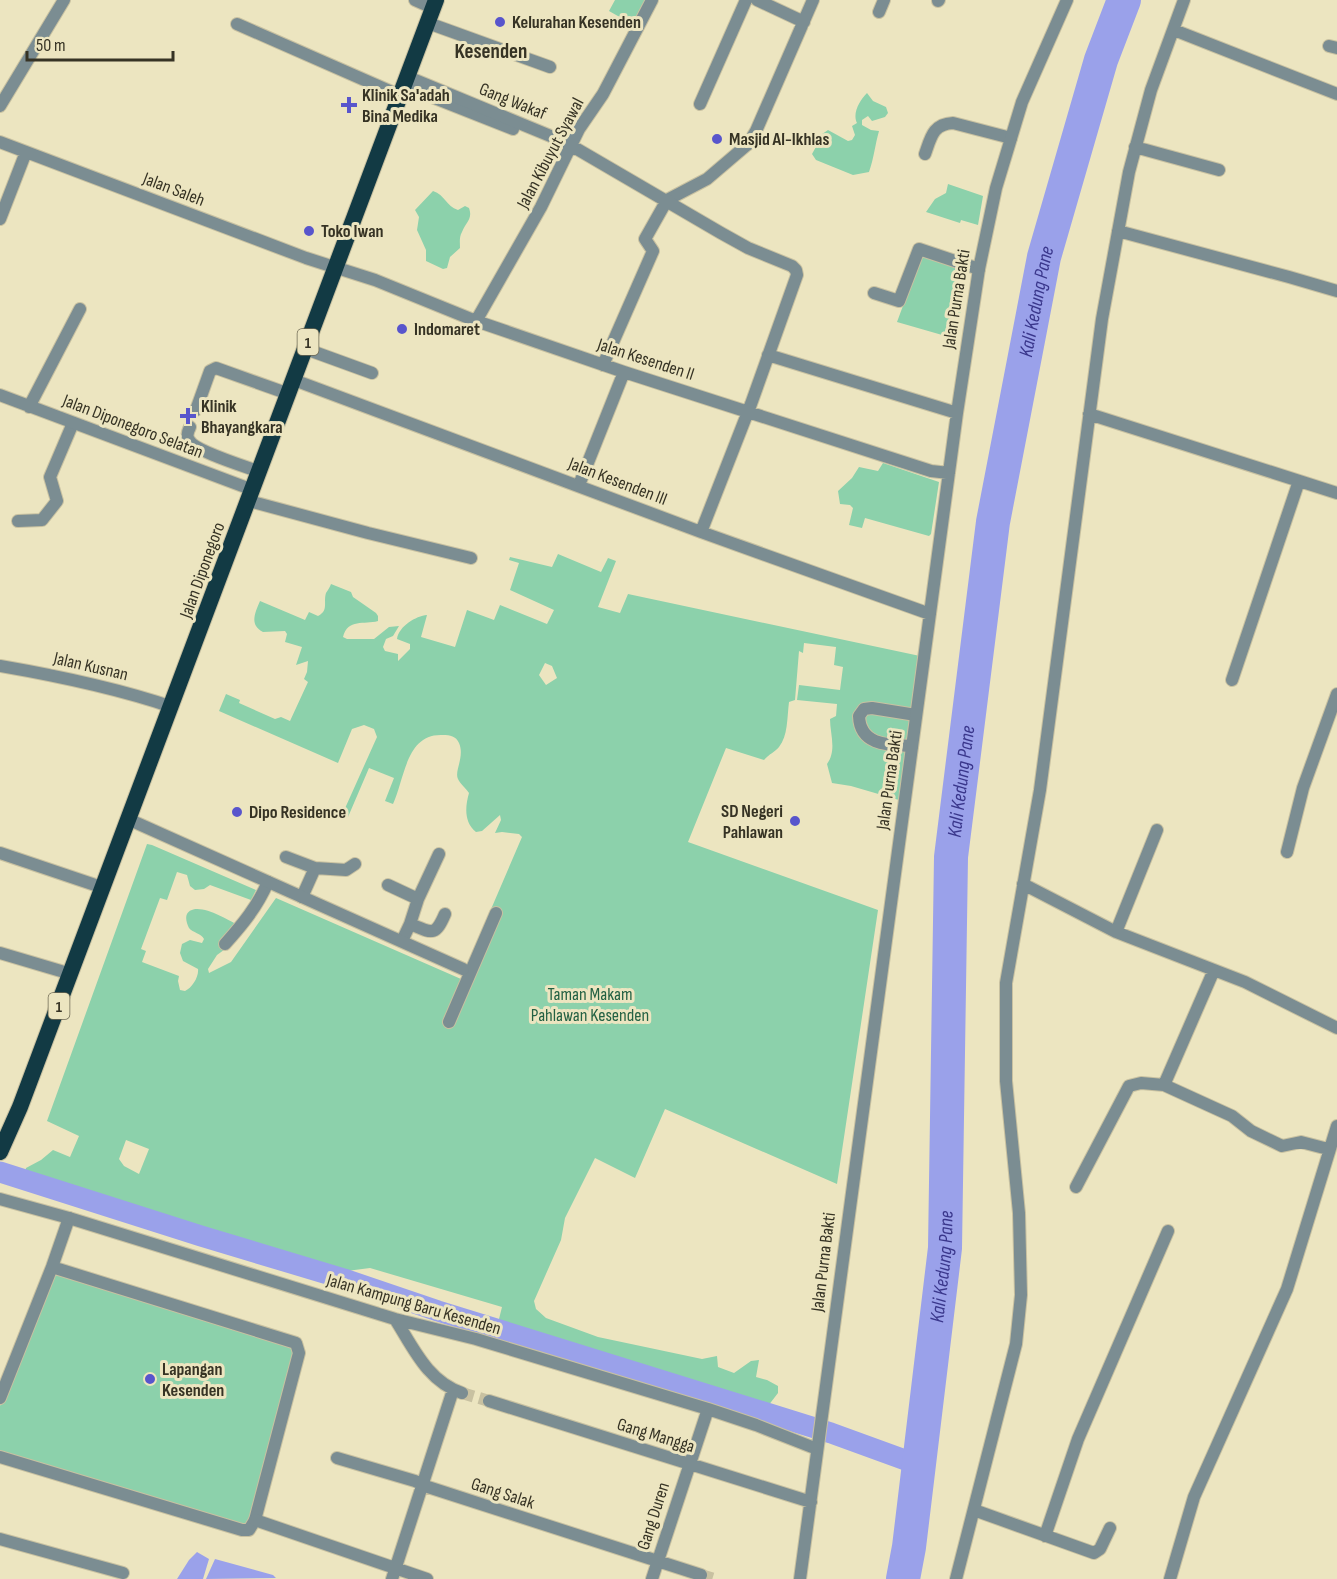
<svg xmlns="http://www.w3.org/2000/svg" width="1337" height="1579" font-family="'Sofia Sans Condensed',sans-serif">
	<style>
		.green { fill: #8cd1ab; fill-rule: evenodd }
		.water { fill: #9aa1ea }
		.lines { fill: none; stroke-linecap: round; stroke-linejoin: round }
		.canal { stroke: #9aa1ea; stroke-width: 21 }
		.river { stroke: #9aa1ea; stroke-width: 34 }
		.minor-tunnel { stroke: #c8c1a1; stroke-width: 12; stroke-dasharray: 12 6; stroke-linecap: butt }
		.service-casing { stroke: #c8c1a1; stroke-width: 14 }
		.minor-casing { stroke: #c8c1a1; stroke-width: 14 }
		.trunk-casing { stroke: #c8c1a1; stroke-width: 18 }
		.service { stroke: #7b8d92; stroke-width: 12 }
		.minor { stroke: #7b8d92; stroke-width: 12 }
		.trunk { stroke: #123a44; stroke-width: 16 }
		.poi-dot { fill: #5855cc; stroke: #ece5c0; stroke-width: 2 }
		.labels { text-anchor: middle; stroke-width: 6; stroke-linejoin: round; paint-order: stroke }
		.shield { fill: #ece5c0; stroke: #6d6853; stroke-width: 1.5 }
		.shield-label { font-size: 16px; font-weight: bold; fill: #363324 }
		.poi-label { font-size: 18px; font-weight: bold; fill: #363324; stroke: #ece5c0; text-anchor: start }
		.street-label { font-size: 18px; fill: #363324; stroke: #ece5c0 }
		.park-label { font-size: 18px; fill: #236143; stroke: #ece5c0 }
		.water-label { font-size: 20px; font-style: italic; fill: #3a378c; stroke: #ece5c0 }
		.quarter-label { font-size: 21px; font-weight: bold; fill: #363324; stroke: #ece5c0 }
	</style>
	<rect width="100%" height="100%" fill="#ece5c0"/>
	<!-- green -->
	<path class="green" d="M 615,0 L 645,0 L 632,24 L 609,11 Z
		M 867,93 L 873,101 L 886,107 L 888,113 L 885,117 L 872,121 L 868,116 L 862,120 L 862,125 L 871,130 L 879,131 C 875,145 874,158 869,172 L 853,175 L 816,160 L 812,154 L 817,145 L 815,139 L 828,130 L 848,141 L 852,140 L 855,135 L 852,126 L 857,123 C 852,113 860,100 867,93 Z
		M 948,184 L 983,196 L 978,225 L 961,220 L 960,223 L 926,212 L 935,199 L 946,193 Z
		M 433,191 C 445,195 446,206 458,210 L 465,206 L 469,208 C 473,219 466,222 462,232 C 459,237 460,243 460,248 L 450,257 L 447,268 L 443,269 L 426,261 L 426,250 L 417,230 L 419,217 L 415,210 Z
		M 923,252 L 968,267 L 956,339 L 897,322 Z
		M 883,463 L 939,482 L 931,534 L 929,536 L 865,518 L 862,528 L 849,525 L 853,508 L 850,505 L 840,504 L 838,491 L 852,478 L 859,467 L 878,471 Z
		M 558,554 L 601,572 L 608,558 L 616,561 L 598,607 L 620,613 L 628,594 L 920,656 L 899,800 L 851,786 L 832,783 L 827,764 C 837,750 830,734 830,719 L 836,716 L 837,704 L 797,700 L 799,685 L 840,690 L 843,667 L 834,665 L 836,647 L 804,643 L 803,653 L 799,651 L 795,700 L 789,702 C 787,718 788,736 779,747 C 775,752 769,754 764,760 L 726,748 L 688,842 L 878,910 L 837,1184 L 665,1109 L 635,1178 L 595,1158 L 565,1218 L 561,1240 L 534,1301 L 536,1309 L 546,1318 L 598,1337 L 702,1359 L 717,1356 L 718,1367 L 734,1373 L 751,1361 L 759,1360 L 756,1377 L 767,1380 L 778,1386 L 778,1393 L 768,1406 L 498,1323 L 502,1307 L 370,1268 L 339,1272 L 25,1172 L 26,1168 L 41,1160 L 53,1150 L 70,1157 L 79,1136 L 47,1121 L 147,844 L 152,845 L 256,890 L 251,900 L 210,885 L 204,889 L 195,890 L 190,886 L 187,875 L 177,872 L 167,900 L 160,898 L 141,949 L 146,951 L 142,962 L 179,976 L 178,981 L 180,990 L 185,991 C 192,988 199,977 198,969 L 183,961 L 180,953 L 182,944 L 190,940 L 202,943 L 204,939 C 201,933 193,933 189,928 C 187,924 185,918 187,914 C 195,900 227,919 236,924 L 228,947 L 217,955 L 208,969 L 209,973 L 231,962 L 276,898 L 461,979 L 522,837 L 519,834 L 502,832 L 495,833 L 501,820 L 500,815 L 482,831 L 476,832 C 464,822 465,807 469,793 C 466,788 460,784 458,779 C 454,771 465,757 459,743 C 456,736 450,735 443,735 C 406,733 405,778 393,804 L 385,801 L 394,778 L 369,768 L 348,817 L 342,815 L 377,737 L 374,729 L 364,725 L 352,729 L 338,763 L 219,711 L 226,694 L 240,700 L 239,703 L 275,719 L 281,717 L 290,721 L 308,682 L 304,679 L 307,672 L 308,661 L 296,665 L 302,647 L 285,642 L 287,634 L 285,631 L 263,632 C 249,625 255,613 260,601 L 305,620 L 309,612 L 318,616 C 329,610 323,603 326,593 C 328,590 330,587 331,584 L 351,592 L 353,597 L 376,613 L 378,616 L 378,621 C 364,625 348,618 343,637 L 347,639 L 374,639 L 389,627 L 399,626 L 393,636 L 386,639 L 383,647 L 385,651 L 398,654 L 398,661 L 410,649 L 410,644 L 397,639 C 399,626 416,616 427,615 L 421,637 L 455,647 L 467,610 L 494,620 L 500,605 L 547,624 L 554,610 L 510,590 L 519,563 L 509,560 L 510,557 L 552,567 ZM 545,663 L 552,666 L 557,678 L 546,685 L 539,675 ZM 126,1140 L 149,1149 L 139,1174 L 124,1166 L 119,1159 Z
		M 59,1275 L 292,1344 L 296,1350 L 247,1526 L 0,1453 L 0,1406 L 50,1282 L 54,1276 Z"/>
	<!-- water -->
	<path class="water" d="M 197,1552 L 209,1559 L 203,1579 L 177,1579 L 189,1560 Z
		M 215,1559 L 273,1575 L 276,1578 L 206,1579 Z"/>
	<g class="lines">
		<!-- canal -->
		<path class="canal" d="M 0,1172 L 201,1236 L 344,1279 L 438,1311 L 831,1433 L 919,1465"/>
		<!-- river -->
		<path class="river" id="s1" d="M 903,1579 L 909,1547 L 945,1248 L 951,857 L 993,522 L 1044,257 L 1101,60 L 1124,0"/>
		<!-- minor-tunnel -->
		<path class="minor-tunnel" d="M 462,1393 L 489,1401
			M 701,1575 L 714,1579"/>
		<!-- service casing -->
		<g class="service-casing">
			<path id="service" d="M 415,0 L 433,8
				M 428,23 L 550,67
				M 237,24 L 401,96
				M 1329,46 L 1337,48
				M 404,86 L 513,129
				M 925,154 C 931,137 933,124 953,123 L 1011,138
				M 667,200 L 707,179 L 748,144
				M 874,293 L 899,301 L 919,249 L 979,269
				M 306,349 L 372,373
				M 196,410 L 210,371 L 216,368 L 289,394
				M 190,427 C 188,431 186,436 189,440 C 194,451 247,467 260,472
				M 18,521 L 42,520 L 57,501 L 50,477 L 73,423
				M 912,746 C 889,745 860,746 859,716 L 864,709 L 872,708 L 916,715
				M 286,857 L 315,868
				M 388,885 L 418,899
				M 302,897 L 315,868 L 346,870 L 355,864
				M 410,924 L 418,899 L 439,854
				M 402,941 L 410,924 C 432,933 435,937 445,914
				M 225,944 C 243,924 257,907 268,882
				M 449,1022 L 496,913
				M 0,1398 L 52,1267 L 69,1218
				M 0,1457 L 242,1530 L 249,1530 L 255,1520 L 299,1353 L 296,1343 L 52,1267
				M 0,1539 L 123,1573"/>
		</g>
		<!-- minor casing -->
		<g class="minor-casing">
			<path id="minor" d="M 757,0 L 804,22
				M 938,1 L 939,0
				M 879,12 L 884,0
				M 1174,30 L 1337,94
				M 408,77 L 565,142 L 721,233 L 748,248 L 792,266 L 796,270 L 797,275 L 751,404 L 701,532
				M 700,104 L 746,0
				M 0,106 L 64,0
				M 0,142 L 306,258 L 375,280 L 476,321 L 624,372 L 931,471 L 949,473
				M 748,144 L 756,131 L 813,0
				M 1135,147 L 1219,170
				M 0,219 L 26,152
				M 1118,231 L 1289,277 L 1337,291
				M 476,321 L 541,207 L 579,129 L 603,94 L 652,0
				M 768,355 L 957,413
				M 603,365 L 653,251 L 645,239 L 667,200
				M 294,380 L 701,532 L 930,614
				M 0,395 L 253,490
				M 29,407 L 80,309
				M 1089,414 L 1337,493
				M 579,485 L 624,372
				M 249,501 L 368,533 L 471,558
				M 0,666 C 58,676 116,688 172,707
				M 1232,680 L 1299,481
				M 130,820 L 463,969
				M 1287,852 L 1303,788 L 1337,694
				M 0,853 L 104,888
				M 1023,884 L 1116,932 L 1245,982 L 1337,1028
				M 1116,932 L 1157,830
				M 0,953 L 71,974
				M 1164,1085 L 1232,1116 L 1251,1131 L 1282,1146 L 1301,1142 L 1328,1149
				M 1076,1187 L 1129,1086 L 1141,1083 L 1164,1085 L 1214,970
				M 0,1199 L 69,1218 L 395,1319 L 476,1339 L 708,1409 L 756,1425 L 817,1449
				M 395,1319 C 413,1347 427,1381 462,1393
				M 489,1401 L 811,1502
				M 337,1458 L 415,1481 L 428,1487 L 701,1575
				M 974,1510 L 1094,1553 L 1100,1549 L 1110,1528
				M 255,1520 L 427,1579
				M 1045,1536 L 1078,1439 L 1168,1231
				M 392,1579 L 453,1390
				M 652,1579 L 708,1409
				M 800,1579 L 957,413 L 979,269 L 996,188 L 1022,102 L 1067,0
				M 956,1579 L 1016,1344 L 1021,1295 L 1019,1213 L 1006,1081 L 1006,983 L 1040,790 L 1102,319 L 1129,172 L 1151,90 L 1184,0
				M 1170,1579 L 1194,1497 L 1287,1289 L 1337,1126"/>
		</g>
		<!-- trunk casing -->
		<g class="trunk-casing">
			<path id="trunk" d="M 0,1152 L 20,1107 L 436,0"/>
		</g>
		<!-- service -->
		<use href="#service" class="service"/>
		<!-- minor -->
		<use href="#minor" class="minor"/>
		<!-- trunk -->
		<use href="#trunk" class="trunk"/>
	</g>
	<!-- markers -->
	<g class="poi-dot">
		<circle cx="500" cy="22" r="6"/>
		<path d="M346 96h6v6h6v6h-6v6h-6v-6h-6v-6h6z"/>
		<circle cx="717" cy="139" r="6"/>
		<circle cx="309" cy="231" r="6"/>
		<circle cx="402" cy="329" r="6"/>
		<path d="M185 407h6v6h6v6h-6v6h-6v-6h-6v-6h6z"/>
		<circle cx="237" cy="812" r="6"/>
		<circle cx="795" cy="821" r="6"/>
		<circle cx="150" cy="1379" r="6"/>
	</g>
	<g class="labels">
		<!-- shield labels -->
		<g class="shield">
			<rect x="297.5" y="329" width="21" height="26" rx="4.5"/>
			<rect x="48.5" y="993" width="21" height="26" rx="4.5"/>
		</g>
		<g class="shield-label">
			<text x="308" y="348">1</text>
			<text x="59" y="1012">1</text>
		</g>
		<!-- poi labels -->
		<g class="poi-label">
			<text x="512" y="28">Kelurahan Kesenden</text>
			<text x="362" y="101">Klinik Sa'adah<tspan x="362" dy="21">Bina Medika</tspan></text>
			<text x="729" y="145">Masjid Al-Ikhlas</text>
			<text x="321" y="237">Toko Iwan</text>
			<text x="414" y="335">Indomaret</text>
			<text x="201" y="412">Klinik<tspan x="201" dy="21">Bhayangkara</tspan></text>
			<text x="783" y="817" text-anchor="end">SD Negeri<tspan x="783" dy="21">Pahlawan</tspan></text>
			<text x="249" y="818">Dipo Residence</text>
			<text x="162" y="1375">Lapangan<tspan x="162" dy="21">Kesenden</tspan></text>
		</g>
		<!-- street labels -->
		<g class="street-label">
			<text transform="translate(513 101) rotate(22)" y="6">Gang Wakaf</text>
			<text transform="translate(550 153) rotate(-62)" y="6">Jalan Kibuyut Syawal</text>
			<text transform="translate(174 189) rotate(21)" y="6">Jalan Saleh</text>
			<text transform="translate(956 299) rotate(-81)" y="6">Jalan Purna Bakti</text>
			<text transform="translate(646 359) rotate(18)" y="6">Jalan Kesenden II</text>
			<text transform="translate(133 426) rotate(21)" y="6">Jalan Diponegoro Selatan</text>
			<text transform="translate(618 481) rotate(21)" y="6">Jalan Kesenden III</text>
			<text transform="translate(202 570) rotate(-70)" y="6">Jalan Diponegoro</text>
			<text transform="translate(91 666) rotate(13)" y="6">Jalan Kusnan</text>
			<text transform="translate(889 780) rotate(-82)" y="6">Jalan Purna Bakti</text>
			<text transform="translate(823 1262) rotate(-83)" y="6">Jalan Purna Bakti</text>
			<text transform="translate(414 1304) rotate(16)" y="6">Jalan Kampung Baru Kesenden</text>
			<text transform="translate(656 1435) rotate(17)" y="6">Gang Mangga</text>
			<text transform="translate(503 1493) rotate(18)" y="6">Gang Salak</text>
			<text transform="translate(653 1516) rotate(-72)" y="6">Gang Duren</text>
		</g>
		<!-- park labels -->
		<g class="park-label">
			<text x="590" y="1000">Taman Makam<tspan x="590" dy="21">Pahlawan Kesenden</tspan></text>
		</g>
		<!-- water labels -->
		<g class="water-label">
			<text dy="7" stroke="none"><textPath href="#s1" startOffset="1287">Kali Kedung Pane</textPath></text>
			<text dy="7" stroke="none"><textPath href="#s1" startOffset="801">Kali Kedung Pane</textPath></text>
			<text dy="7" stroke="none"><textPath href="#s1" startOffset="315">Kali Kedung Pane</textPath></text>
		</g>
		<!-- quarter labels -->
		<g class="quarter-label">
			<text x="491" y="58">Kesenden</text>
		</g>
	</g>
	<!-- scale -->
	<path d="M27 51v9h146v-9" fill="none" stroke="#363324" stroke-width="3"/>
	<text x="36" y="51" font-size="18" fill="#363324" stroke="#ece5c0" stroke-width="4.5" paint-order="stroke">50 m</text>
</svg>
